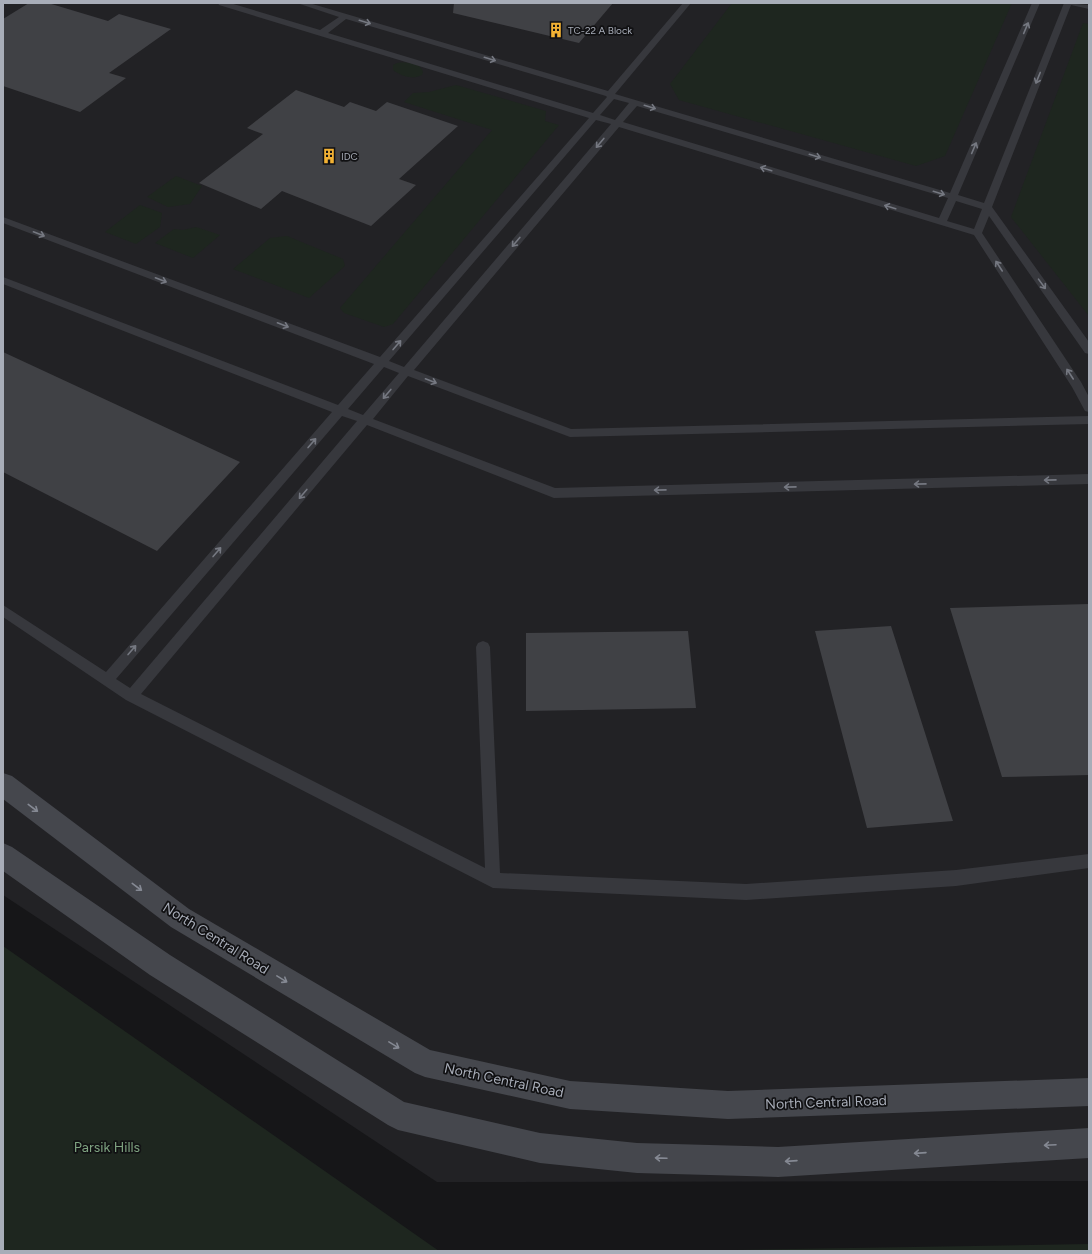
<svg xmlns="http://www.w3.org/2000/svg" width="1092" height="1254" font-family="Figtree,sans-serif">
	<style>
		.built { fill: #222225 }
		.green { fill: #1e261f }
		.building { fill: #404145 }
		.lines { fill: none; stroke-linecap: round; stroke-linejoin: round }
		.lane { fill: #37383d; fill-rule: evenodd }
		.secondary { fill: #45474d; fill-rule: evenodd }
		.oneway { stroke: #757881 }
		.oneway2 { stroke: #858993 }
		.labels { text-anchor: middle; stroke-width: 3.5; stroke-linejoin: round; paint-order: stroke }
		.far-poi-label { font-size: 10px; fill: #a8adb8; stroke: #111113; text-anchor: start }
		.near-street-label { font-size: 14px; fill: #a8adb8; stroke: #111113 }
		.near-park-label { font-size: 14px; fill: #7fa381; stroke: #111113 }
	</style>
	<rect width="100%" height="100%" fill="#161618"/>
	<!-- built -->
	<path class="built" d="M 3,3 L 1089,3 L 1089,1181 L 437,1182 L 3,895 Z"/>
	<!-- green -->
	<path class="green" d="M 732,3 L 1012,3 L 945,156 L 916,166 L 679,100 L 670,84 Z
		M 1083,23 L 1089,24 L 1089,316 L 1011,217 Z
		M 397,63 C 406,62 420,62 423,72 L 422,75 C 412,80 401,76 393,70 L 393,65 Z
		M 456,85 L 546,111 L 545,121 L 559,125 L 393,324 L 384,327 L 344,313 L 340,308 L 492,130 L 404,102 L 413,93 L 429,92 Z
		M 176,176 L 202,186 L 190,204 L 168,207 L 147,197 Z
		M 140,205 L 162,213 L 160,227 L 136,244 L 105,232 Z
		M 196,227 L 220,235 L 193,258 L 155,243 L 174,229 L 183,230 Z
		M 287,236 L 343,259 L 345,266 L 309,298 L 233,269 L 270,238 Z
		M 3,946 L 439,1251 L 3,1251 Z
		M 1089,1244 L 1089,1251 L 676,1251 Z"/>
	<!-- building -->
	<path class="building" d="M 29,3 L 48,3 L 108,21 L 119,14 L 171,29 L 109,73 L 126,78 L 80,112 L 3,86 L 3,19 Z
		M 454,3 L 613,3 L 579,43 L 453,13 Z
		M 296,90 L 344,107 L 350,102 L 376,111 L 387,102 L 458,126 L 399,179 L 416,185 L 371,226 L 282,191 L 261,209 L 199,183 L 263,134 L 247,128 Z
		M 3,352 L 240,462 L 157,551 L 3,472 Z
		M 1089,604 L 1089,775 L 1002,777 L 950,608 Z
		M 891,626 L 953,821 L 867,828 L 815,631 Z
		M 688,631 L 696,708 L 526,711 L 526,633 Z"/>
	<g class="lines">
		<!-- lane -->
		<path class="lane" d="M 218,3 L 230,3 L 320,30 L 339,17 L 297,3 L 309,3 L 608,91 L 683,3 L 691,3 L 615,94 L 950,193 L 1032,3 L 1040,3 L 958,195 L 984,203 L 1064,3 L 1089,5 L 1089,9 L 1071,5 L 992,207 L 1089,342 L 1089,354 L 1085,353 L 989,216 L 982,233 L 1081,382 L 1089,397 L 1089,412 L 1085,411 L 1072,387 L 974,235 L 619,127 L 414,370 L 571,429 L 1089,416 L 1089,424 L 570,437 L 408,376 L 373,419 L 555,488 L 1089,474 L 1089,484 L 554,498 L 367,425 L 141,694 L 485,868 L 476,647 L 478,643 L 483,641 L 488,643 L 490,647 L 500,873 L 746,884 L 956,870 L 1089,854 L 1089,868 L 956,886 L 746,900 L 493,888 L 126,700 L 3,617 L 3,605 L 106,672 L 332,412 L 3,284 L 3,277 L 338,405 L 374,364 L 3,223 L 3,217 L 380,357 L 589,118 L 219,5 ZM 346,19 L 606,96 L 607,97 L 593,113 L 328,33 ZM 614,99 L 629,103 L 615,120 L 600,115 ZM 637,106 L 948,198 L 939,218 L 623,122 ZM 596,120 L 611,124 L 404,367 L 389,361 ZM 956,201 L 982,209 L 974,229 L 947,221 ZM 384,367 L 399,373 L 363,415 L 348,409 ZM 342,416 L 357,421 L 130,688 L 116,679 Z"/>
		<!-- secondary -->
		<path class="secondary" d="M 3,773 L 12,776 L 189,909 L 430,1050 L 570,1081 L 728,1091 L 1089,1078 L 1089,1106 L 728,1119 L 570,1109 L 425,1077 L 415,1073 L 171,927 L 3,799 Z
			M 3,843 L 12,847 L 170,955 L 404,1102 L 540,1133 L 637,1143 L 778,1147 L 1089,1128 L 1089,1158 L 778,1177 L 637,1173 L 540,1163 L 398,1130 L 388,1125 L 150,975 L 3,871 Z"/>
	</g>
	<!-- one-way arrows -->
	<defs><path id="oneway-shaft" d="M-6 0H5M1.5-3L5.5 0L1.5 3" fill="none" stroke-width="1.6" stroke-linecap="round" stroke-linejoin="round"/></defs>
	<g class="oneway">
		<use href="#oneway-shaft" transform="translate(365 22) rotate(17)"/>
		<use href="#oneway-shaft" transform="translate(1026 28) rotate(-67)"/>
		<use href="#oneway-shaft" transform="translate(490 59) rotate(17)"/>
		<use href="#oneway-shaft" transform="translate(1038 78) rotate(112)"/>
		<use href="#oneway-shaft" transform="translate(650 107) rotate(17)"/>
		<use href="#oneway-shaft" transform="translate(600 143) rotate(130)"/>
		<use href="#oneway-shaft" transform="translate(974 148) rotate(-67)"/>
		<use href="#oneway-shaft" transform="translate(815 156) rotate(17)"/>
		<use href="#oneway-shaft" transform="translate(766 169) rotate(-163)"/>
		<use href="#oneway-shaft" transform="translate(939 193) rotate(17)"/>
		<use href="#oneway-shaft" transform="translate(890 207) rotate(-163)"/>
		<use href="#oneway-shaft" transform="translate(39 234) rotate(21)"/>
		<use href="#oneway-shaft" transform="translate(516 242) rotate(130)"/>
		<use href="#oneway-shaft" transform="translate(999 266) rotate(-123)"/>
		<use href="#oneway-shaft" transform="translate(161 280) rotate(21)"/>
		<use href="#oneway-shaft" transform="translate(1042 284) rotate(54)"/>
		<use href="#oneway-shaft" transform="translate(283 325) rotate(21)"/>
		<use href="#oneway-shaft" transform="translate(397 345) rotate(-49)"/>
		<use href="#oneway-shaft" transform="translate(1070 374) rotate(-123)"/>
		<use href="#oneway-shaft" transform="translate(431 381) rotate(21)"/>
		<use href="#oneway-shaft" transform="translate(387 394) rotate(130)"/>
		<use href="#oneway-shaft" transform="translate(312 443) rotate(-49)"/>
		<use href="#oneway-shaft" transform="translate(1050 480) rotate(179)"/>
		<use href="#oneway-shaft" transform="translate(920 484) rotate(179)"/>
		<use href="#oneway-shaft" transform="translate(790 487) rotate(179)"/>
		<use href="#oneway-shaft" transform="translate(660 490) rotate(179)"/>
		<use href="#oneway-shaft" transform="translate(303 494) rotate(130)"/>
		<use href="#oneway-shaft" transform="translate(217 552) rotate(-49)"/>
		<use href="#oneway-shaft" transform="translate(132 650) rotate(-49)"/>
	</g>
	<g class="oneway2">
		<use href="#oneway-shaft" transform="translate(33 808) rotate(37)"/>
		<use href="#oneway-shaft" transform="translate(137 887) rotate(37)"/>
		<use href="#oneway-shaft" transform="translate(282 979) rotate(31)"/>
		<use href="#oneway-shaft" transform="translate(394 1045) rotate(31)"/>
		<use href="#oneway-shaft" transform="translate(1050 1145) rotate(177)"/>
		<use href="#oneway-shaft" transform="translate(920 1153) rotate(176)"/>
		<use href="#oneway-shaft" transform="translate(661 1158) rotate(-178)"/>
		<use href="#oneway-shaft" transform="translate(791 1161) rotate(176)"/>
	</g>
	<!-- icons -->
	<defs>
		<g id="building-bare" transform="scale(1.2)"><path d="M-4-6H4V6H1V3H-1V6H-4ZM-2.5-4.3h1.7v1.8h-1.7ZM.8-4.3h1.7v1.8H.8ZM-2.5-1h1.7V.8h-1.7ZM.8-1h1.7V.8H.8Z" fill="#f2b134" stroke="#111113" stroke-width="2.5" paint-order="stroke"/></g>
	</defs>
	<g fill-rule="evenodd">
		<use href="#building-bare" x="556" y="30"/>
		<use href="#building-bare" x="329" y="156"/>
	</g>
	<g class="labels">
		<!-- far-poi labels -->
		<g class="far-poi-label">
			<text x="568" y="34">TC-22 A Block</text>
			<text x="341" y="160">IDC</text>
		</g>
		<!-- near-street labels -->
		<g class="near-street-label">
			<text transform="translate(216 938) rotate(32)" y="5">North Central Road</text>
			<text transform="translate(504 1080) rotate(12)" y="5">North Central Road</text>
			<text transform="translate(826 1102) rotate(-2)" y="5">North Central Road</text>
		</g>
		<!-- near-park labels -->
		<g class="near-park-label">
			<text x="107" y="1152">Parsik Hills</text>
		</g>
	</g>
	<!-- border -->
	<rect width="1092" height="1254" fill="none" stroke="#a8adb8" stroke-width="8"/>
</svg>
